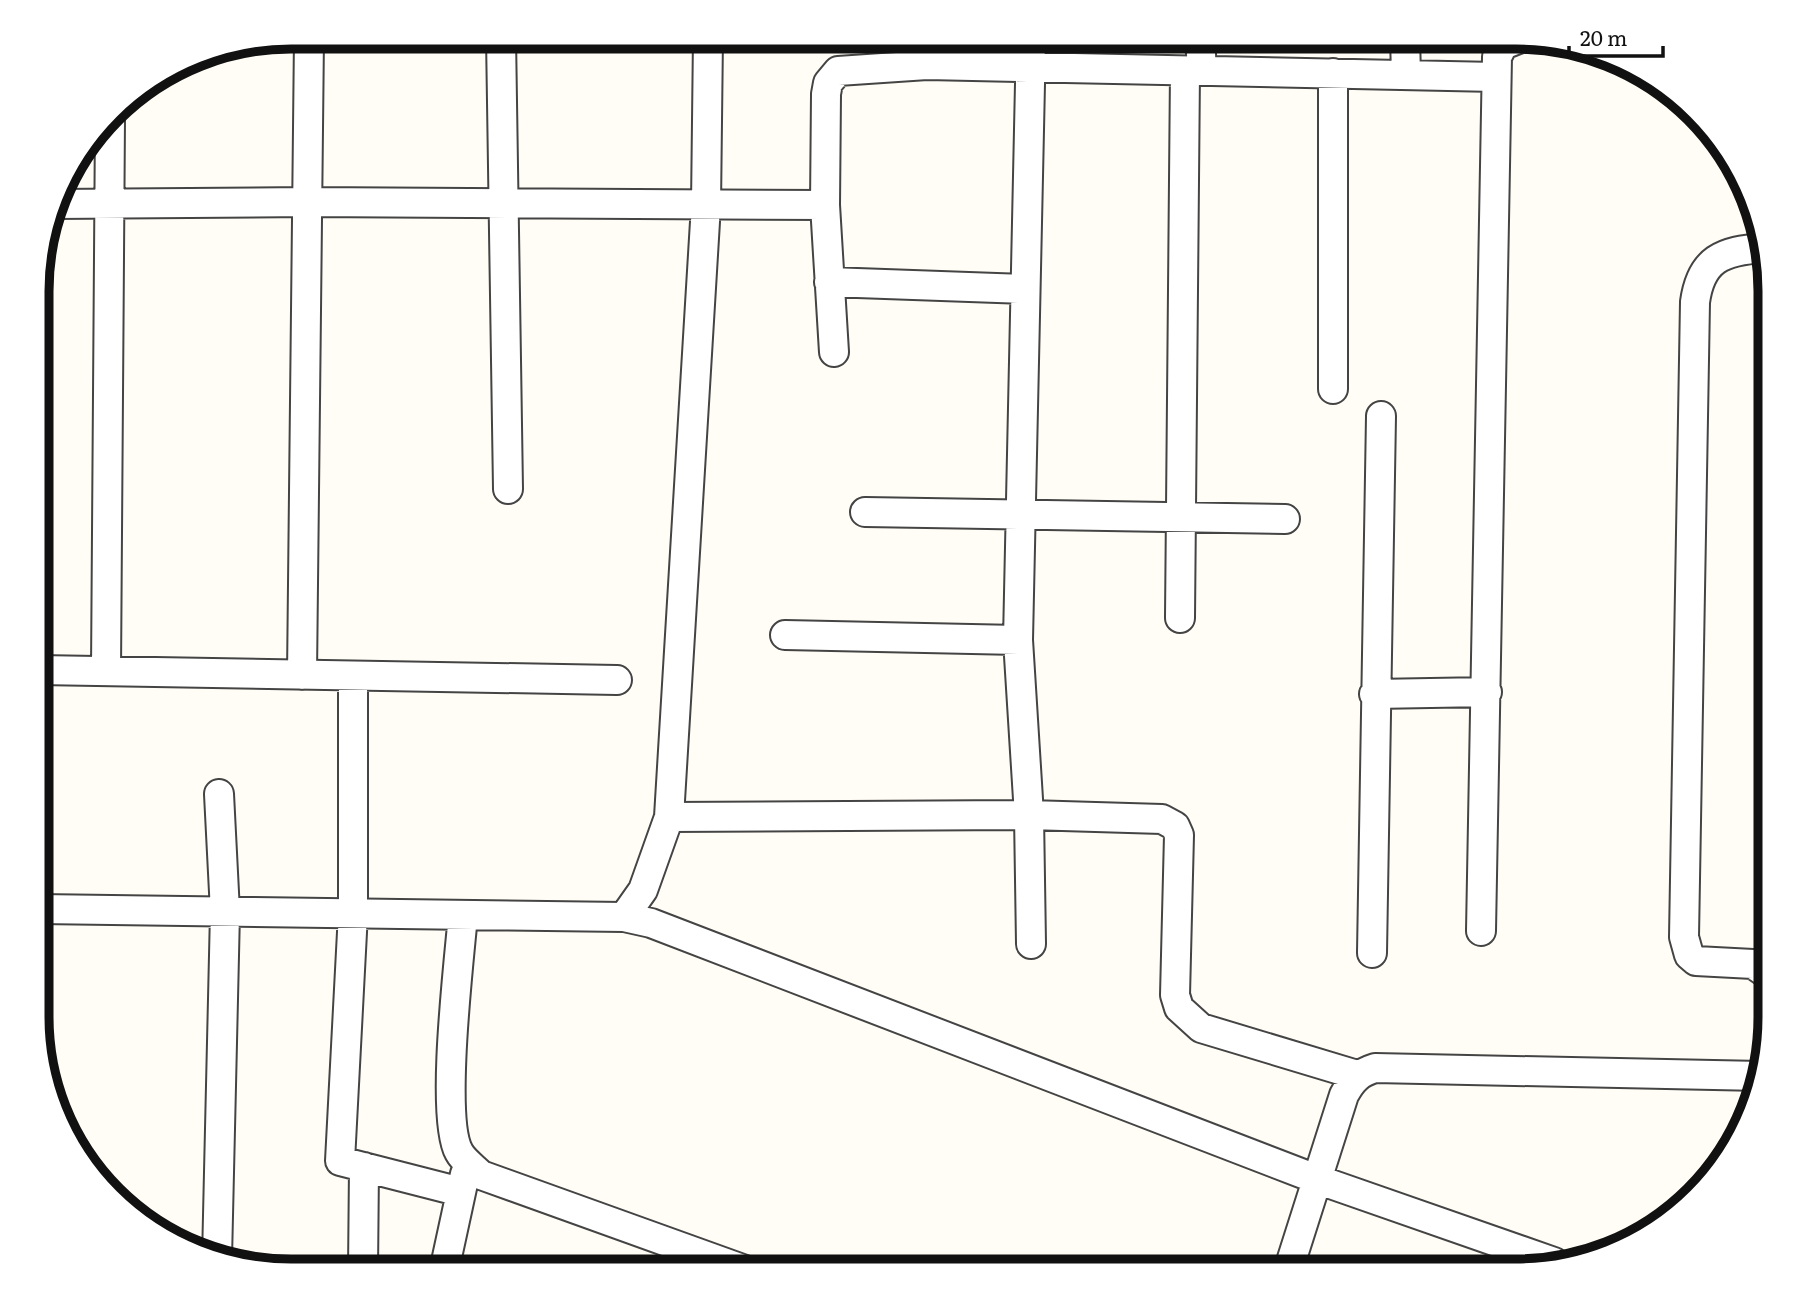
<svg xmlns="http://www.w3.org/2000/svg" width="1807" height="1308" font-family="Literata,serif">
	<style>
		.lines { fill: none; stroke-linecap: round; stroke-linejoin: round }
		.street-casing { stroke: #444; stroke-width: 32 }
		.street { stroke: #fff; stroke-width: 28 }
		.rim { fill: none; stroke: #111; stroke-width: 9 }
	</style>
	<rect width="100%" height="100%" fill="#fffdf5"/>
	<g class="lines">
		<!-- street casing -->
		<g class="street-casing">
			<path id="street" d="M 501,37 L 508,489
				M 1031,37 L 1018,640 L 1029,815 L 1031,944
				M 1200,37 L 1202,71
				M 1405,37 L 1406,75
				M 927,65 L 928,37
				M 1333,73 L 1333,389
				M 55,204 L 309,202 L 825,205
				M 1763,248 C 1722,251 1701,259 1695,302 L 1684,937 L 1689,955 L 1696,961 L 1753,964 L 1770,976
				M 829,282 L 1025,289
				M 834,352 L 825,205 L 826,94 L 828,83 L 838,71 L 927,65 L 1496,77
				M 865,512 L 1285,519
				M 1180,618 L 1185,71
				M 785,635 L 1018,640
				M 39,670 L 617,680
				M 106,671 L 110,118
				M 302,675 L 309,37
				M 353,676 L 353,913 L 340,1161 L 461,1192
				M 1374,694 L 1487,692
				M 669,817 L 1029,815 L 1162,819 L 1175,826 L 1179,835 L 1175,995 L 1179,1008 L 1201,1028 L 1357,1075
				M 39,909 L 624,917 L 651,923 L 1319,1180 L 1554,1262
				M 463,915 C 459,961 440,1118 459,1152 C 463,1160 474,1168 481,1175 L 748,1271
				M 624,917 L 643,890 L 669,817 L 706,205 L 708,37
				M 1481,931 L 1497,57 L 1503,45 L 1521,38 L 1534,38
				M 1372,953 L 1381,416
				M 217,1259 L 225,912 L 219,794
				M 363,1271 L 364,1167
				M 444,1271 L 465,1174
				M 1288,1271 L 1344,1095 C 1352,1080 1359,1073 1375,1068 L 1761,1076"/>
		</g>
		<!-- street -->
		<use href="#street" class="street"/>
	</g>
	<!-- crop -->
	<path d="M0 0H1807V1308H0ZM291 49H1516A242 242 0 0 1 1758 291V1017A242 242 0 0 1 1516 1259H291A242 242 0 0 1 49 1017V291A242 242 0 0 1 291 49Z" fill="#fff" fill-rule="evenodd"/>
	<path class="rim" d="M291 49H1516A242 242 0 0 1 1758 291V1017A242 242 0 0 1 1516 1259H291A242 242 0 0 1 49 1017V291A242 242 0 0 1 291 49Z"/>
	<!-- scale -->
	<path d="M1569 46v10h94v-10" fill="none" stroke="#111111" stroke-width="3.5"/>
	<text x="1580" y="46" font-size="21" fill="#111111" stroke="#ffffff" stroke-width="5" paint-order="stroke">20 m</text>
</svg>
